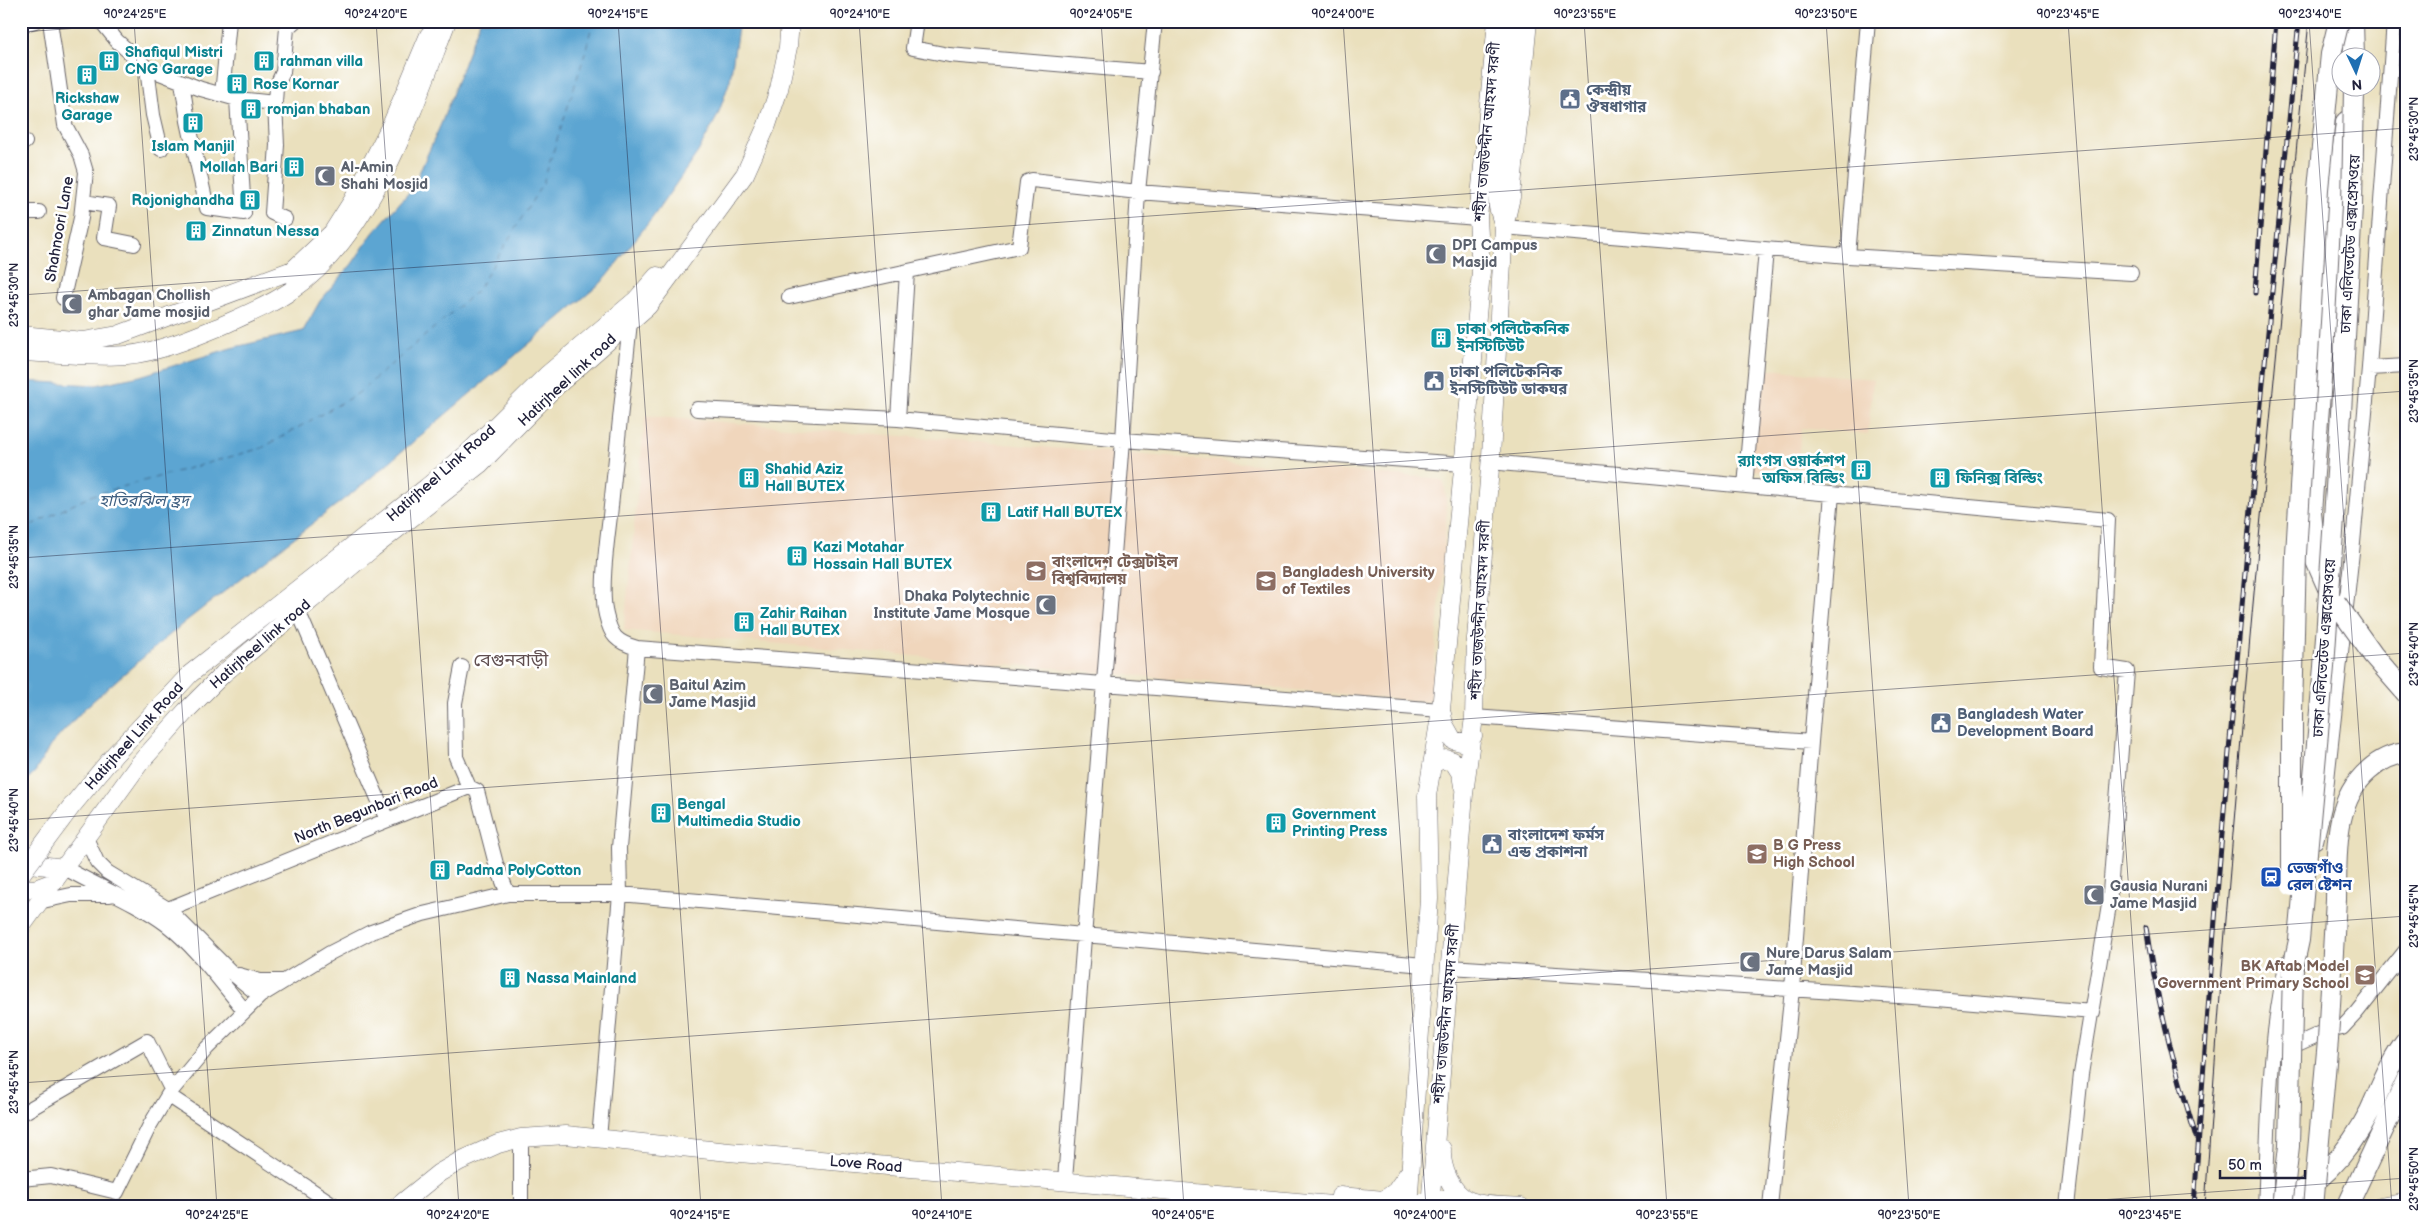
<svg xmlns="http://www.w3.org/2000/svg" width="2428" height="1228" font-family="'Balsamiq Sans','Noto Sans Bengali',sans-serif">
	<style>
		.built { fill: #f0d6bc }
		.water { fill: #5ba5d2; stroke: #3e6486 }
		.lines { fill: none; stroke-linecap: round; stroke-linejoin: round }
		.ferry { stroke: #3c5d7f; stroke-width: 1; stroke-dasharray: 6 5; stroke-linecap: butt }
		.minor-casing { stroke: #686468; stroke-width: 16 }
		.major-casing { stroke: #686468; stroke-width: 19 }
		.highway-casing { stroke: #686468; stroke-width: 22 }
		.minor { stroke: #fff; stroke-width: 14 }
		.major { stroke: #fff; stroke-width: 18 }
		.highway { stroke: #fff; stroke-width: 20 }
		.tram { stroke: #22223b; stroke-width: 1 }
		.rail-casing { stroke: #22223b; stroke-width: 5 }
		.rail { stroke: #fff; stroke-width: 3; stroke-dasharray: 9; stroke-linecap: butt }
		.major-bridge-casing { stroke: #686468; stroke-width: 19; stroke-linecap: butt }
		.highway-bridge-casing { stroke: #686468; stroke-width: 22; stroke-linecap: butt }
		.major-bridge { stroke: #fff; stroke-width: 18 }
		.highway-bridge { stroke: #fff; stroke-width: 20 }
		.ticks { fill: none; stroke: #22223b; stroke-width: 1; stroke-opacity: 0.45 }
		.labels { text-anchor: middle; stroke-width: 5; stroke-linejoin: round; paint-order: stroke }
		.culture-label { font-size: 15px; font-weight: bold; fill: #0d838f; stroke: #fff; text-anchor: start }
		.service-label { font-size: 15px; font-weight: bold; fill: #4e5e75; stroke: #fff; text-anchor: start }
		.street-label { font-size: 15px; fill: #22223b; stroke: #fff }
		.worship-label { font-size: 15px; font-weight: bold; fill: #5b616d; stroke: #fff; text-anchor: start }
		.education-label { font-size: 15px; font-weight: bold; fill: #785e54; stroke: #fff; text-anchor: start }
		.transit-label { font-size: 15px; font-weight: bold; fill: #164399; stroke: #fff; text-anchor: start }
		.water-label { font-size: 16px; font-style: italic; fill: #3c5d7f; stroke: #fff }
		.quarter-label { font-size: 18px; fill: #604f51; stroke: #fff }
		.neatline { fill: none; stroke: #22223b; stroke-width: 2 }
		.ticks-label { font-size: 12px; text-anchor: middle; fill: #22223b }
	</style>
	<rect width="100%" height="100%" fill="#fff"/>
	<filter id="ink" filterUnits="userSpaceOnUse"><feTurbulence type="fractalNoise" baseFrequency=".02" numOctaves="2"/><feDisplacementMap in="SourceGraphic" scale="10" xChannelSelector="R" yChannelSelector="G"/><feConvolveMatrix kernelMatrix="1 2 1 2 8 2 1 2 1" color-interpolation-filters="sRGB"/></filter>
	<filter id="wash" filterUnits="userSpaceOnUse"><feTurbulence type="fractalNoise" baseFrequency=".0096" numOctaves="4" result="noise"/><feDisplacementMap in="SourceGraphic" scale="20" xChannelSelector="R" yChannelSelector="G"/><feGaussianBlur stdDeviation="1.12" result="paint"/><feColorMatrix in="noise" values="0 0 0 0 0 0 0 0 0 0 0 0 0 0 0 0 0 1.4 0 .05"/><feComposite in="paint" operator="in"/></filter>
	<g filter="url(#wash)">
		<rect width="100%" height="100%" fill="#eae0bd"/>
		<!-- built -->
		<path class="built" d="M 1760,368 L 1873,379 L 1868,434 L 1801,428 L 1797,474 L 1750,470 Z
			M 645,416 L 1435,478 L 1442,481 L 1445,485 L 1447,511 L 1431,702 L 624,630 Z"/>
		<!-- water -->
		<path class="water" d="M 480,21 L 739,21 L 730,80 L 718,115 L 698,152 L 653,217 L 602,282 L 361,486 L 186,621 L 119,678 L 85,708 L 50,746 L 35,772 L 21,785 L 21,381 L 96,385 L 140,376 L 231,348 L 303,331 L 320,301 L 352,264 L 373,233 L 412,189 L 441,124 Z"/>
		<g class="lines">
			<!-- ferry -->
			<path class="ferry" d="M 21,530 L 93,495 L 262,448 L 357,394 L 477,291 L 543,183 L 584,57 L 593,21"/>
		</g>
	</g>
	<g filter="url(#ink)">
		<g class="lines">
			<!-- minor casing -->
			<g class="minor-casing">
				<path id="minor" d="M 50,21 L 65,125 L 81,155 L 86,172 L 81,218 L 63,298
					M 101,21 L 117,41 L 147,68 L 201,89 L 237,99 L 275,103
					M 917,21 L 913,48 L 949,55 L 1151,72
					M 2090,21 L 2096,22
					M 21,25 L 35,21
					M 147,68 L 153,115 L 161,149
					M 182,82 L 188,121 L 207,208 L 244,213 L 237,99
					M 222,95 L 229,21
					M 21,143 L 25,142
					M 84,202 L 109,206 L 104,238 L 134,244
					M 21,212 L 39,212
					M 285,219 L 272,213 L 277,145 L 275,103 L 276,87 L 283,72 L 287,28 L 295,21
					M 1504,227 L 1848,256 L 2131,273
					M 1848,256 L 1868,21
					M 789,297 L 1019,247 L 1027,182 L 1032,180 L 1138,192 L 1478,218
					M 630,322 C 624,386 617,451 610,516 C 607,541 600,591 606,615 C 611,636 616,642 637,648 L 1441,710
					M 2369,368 L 2407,366
					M 697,409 L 898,419 L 1123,440 L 1463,464
					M 898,419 L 907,272
					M 1490,462 L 2108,520 L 2101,667 L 2127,671 L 2109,905 L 2081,1074 L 2067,1207
					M 1745,486 L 1766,250
					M 302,620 L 387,820
					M 462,667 L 455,703 L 456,757 L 469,787
					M 1474,717 L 1811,742
					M 86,838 L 97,862 L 107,872 L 168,909 L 232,973 L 260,996
					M 2316,841 L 2324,807 L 2353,543 L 2369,368 L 2394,21
					M 65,868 C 98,887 135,901 166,924 C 196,947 220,981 244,1010
					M 38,902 L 71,895 L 110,895
					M 168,909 L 469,787 L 477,791 L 496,864 L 508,894
					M 1450,967 L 1913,997 L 2093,1012
					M 239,975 L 260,981 L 282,981
					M 2284,1050 L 2324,1032 L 2342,1028 L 2356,1013 L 2407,949
					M 168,1095 L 337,1207
					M 21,1114 L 147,1041 L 172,1091
					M 599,1139 L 620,894 L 619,848 L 637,648
					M 21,1179 L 51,1176 L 117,1192 L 150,1125 L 168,1095 L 207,1048 L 260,996 L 330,953 L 371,932 L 423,914 L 508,894 L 620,894 L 1424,965
					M 1065,1180 L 1123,440 L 1138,192 L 1155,21
					M 521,1207 L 521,1138
					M 1770,1207 L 1792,989 L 1811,742 L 1832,494
					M 2265,1207 C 2269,1126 2268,1041 2287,962"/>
			</g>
			<!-- major casing -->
			<g class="major-casing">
				<path id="major" d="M 1504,227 L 1498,207 L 1498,185 L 1512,21
					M 21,335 L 83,341 L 118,335 L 293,270 L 332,233 L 353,200 L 393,121 L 429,35
					M 21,352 C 56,353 92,358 127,355 C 159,352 192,338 221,326 C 245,315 271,305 292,290 C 371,237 414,107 447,21
					M 1442,714 L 1444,724 L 1453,740 L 1465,743 L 1473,736
					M 1433,763 L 1446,759 L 1453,761 L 1461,774 L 1463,786
					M 71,807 L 115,754 L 190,674 L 426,488 L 468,453 L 547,375 L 636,300 L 657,276
					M 21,863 L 65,868
					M 21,888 L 35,889 L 54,882
					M 21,927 L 139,764 L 186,711 L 223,674 L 373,548 L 480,464 L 553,389 L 648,306 L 745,174 L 767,125 L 779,89 L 788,47 L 790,21
					M 1442,1149 C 1441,1167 1451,1194 1470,1201 C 1485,1207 1506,1205 1521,1207
					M 1340,1196 L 1384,1200 L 1396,1191 L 1410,1171
					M 1420,1203 L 1444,1199 L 1474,1202
					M 397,1207 L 439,1173 L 460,1161 L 498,1144 L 521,1138 L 566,1135 L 729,1152 L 1355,1207
					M 1408,1207 L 1429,899 L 1427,796 L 1441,710 L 1481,272 L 1478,218 L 1497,21
					M 1430,1207 L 1464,794 L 1474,717 L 1476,639 L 1491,456 L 1504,227 L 1511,197 L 1528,21
					M 2380,1207 L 2407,1202"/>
			</g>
			<!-- highway casing -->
			<g class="highway-casing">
				<path id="highway" d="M 2353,21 L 2354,58
					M 2331,595 L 2316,561 L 2311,513 L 2332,233 L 2346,122
					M 2336,899 C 2337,855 2332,802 2369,770 C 2380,760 2392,754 2407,753
					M 2271,1207 C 2316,1190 2348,1154 2370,1111 C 2381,1087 2390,1062 2407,1040
					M 2347,1207 L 2407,1079"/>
			</g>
			<!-- minor -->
			<use href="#minor" class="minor"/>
			<!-- major -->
			<use href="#major" class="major"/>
			<!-- highway -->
			<use href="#highway" class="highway"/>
			<!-- tram -->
			<path class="tram" d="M 2205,1207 C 2231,811 2270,416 2309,21"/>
			<!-- rail casing -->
			<g class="rail-casing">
				<path id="rail" d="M 2255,293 L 2276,21
					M 2146,927 C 2156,999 2175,1068 2196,1137
					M 2194,1207 C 2220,811 2259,416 2299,21"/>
			</g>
			<!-- rail -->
			<use href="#rail" class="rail"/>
			<!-- major-bridge casing -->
			<g class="major-bridge-casing">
				<path id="major-bridge" d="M 21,874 L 71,807"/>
			</g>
			<!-- highway-bridge casing -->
			<g class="highway-bridge-casing">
				<path id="highway-bridge" d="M 2336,603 L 2373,655 L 2407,694
					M 2292,886 L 2292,712 L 2296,554 L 2318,189 L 2331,54 L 2339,21
					M 2282,1207 L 2289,1146 L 2293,968 L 2299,940 L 2324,667 L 2341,413 L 2352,206 L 2354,88
					M 2313,1207 L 2328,1040 L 2336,899"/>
			</g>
			<!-- major-bridge -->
			<use href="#major-bridge" class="major-bridge"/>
			<!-- highway-bridge -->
			<use href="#highway-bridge" class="highway-bridge"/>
		</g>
	</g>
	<!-- ticks -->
	<path class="ticks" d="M 134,21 L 217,1207M 376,21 L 459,1207M 618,21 L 701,1207M 859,21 L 942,1207M 1101,21 L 1184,1207M 1343,21 L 1426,1207M 1584,21 L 1667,1207M 1826,21 L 1909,1207M 2068,21 L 2151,1207M 2309,21 L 2392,1207M 21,32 L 181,21M 21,295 L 2407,128M 21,558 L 2407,391M 21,820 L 2407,653M 21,1083 L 2407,916M 2002,1207 L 2407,1178"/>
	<!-- icons -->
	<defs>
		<g id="building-square" transform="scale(1.125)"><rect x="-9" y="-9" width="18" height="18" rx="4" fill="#0f9aa8" stroke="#fff"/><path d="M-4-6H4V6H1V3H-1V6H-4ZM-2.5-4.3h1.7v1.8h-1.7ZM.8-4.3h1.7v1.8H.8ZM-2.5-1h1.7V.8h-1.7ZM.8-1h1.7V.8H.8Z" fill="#fff"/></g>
		<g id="civic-square" transform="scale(1.125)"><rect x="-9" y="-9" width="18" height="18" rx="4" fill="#5c6f8a" stroke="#fff"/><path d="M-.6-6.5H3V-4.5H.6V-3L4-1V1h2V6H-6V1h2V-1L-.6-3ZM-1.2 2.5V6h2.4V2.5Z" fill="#fff"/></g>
		<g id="mosque-square" transform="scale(1.125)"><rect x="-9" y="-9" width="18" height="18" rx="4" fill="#6b7280" stroke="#fff"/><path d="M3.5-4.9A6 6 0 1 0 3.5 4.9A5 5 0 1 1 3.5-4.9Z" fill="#fff"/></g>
		<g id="university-square" transform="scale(1.125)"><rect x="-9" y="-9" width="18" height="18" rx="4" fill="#8d6e63" stroke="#fff"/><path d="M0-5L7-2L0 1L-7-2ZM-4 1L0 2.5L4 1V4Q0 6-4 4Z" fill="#fff"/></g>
		<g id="school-square" transform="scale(1.125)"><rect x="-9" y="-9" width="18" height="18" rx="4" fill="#8d6e63" stroke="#fff"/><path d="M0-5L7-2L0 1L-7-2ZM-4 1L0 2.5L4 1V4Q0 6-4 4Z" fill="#fff"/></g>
		<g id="station-square" transform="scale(1.125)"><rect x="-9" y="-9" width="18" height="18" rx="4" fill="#1a4fb4" stroke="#fff"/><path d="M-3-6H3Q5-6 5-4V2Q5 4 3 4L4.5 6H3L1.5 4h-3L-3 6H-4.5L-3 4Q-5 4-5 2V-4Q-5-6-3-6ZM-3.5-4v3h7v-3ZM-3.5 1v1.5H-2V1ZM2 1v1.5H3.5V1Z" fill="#fff"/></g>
	</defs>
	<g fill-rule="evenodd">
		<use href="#building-square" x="109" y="61"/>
		<use href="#building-square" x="264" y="61"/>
		<use href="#building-square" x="87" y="75"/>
		<use href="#building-square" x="237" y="84"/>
		<use href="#civic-square" x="1570" y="99"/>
		<use href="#building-square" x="251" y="109"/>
		<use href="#building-square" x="193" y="123"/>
		<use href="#building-square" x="294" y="167"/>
		<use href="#mosque-square" x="325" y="176"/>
		<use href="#building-square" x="250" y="200"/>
		<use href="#building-square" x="196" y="231"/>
		<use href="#mosque-square" x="1436" y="254"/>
		<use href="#mosque-square" x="72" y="304"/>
		<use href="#building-square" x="1441" y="338"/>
		<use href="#civic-square" x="1434" y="381"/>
		<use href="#building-square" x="1861" y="470"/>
		<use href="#building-square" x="749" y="478"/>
		<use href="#building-square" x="1940" y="478"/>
		<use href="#building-square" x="991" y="512"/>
		<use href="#building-square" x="797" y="556"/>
		<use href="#university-square" x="1036" y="571"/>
		<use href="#university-square" x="1266" y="581"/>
		<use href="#mosque-square" x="1046" y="605"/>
		<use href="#building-square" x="744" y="622"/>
		<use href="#mosque-square" x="653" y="694"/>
		<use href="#civic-square" x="1941" y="723"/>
		<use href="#building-square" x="661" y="813"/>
		<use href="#building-square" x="1276" y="823"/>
		<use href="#civic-square" x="1492" y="844"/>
		<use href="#school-square" x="1757" y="854"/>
		<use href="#building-square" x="440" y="870"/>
		<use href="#station-square" x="2271" y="877"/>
		<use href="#mosque-square" x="2094" y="895"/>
		<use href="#mosque-square" x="1750" y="962"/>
		<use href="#school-square" x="2365" y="975"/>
		<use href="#building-square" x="510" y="978"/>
	</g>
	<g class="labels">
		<!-- culture labels -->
		<g class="culture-label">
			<text x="125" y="57">Shafiqul Mistri<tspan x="125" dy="17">CNG Garage</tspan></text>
			<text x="280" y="66">rahman villa</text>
			<text x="253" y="89">Rose Kornar</text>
			<text x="87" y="103" text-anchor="middle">Rickshaw<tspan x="87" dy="17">Garage</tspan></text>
			<text x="267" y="114">romjan bhaban</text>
			<text x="193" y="151" text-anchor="middle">Islam Manjil</text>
			<text x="278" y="172" text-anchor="end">Mollah Bari</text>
			<text x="234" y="205" text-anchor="end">Rojonighandha</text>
			<text x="212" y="236">Zinnatun Nessa</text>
			<text x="1457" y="334">ঢাকা পলিটেকনিক<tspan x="1457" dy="17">ইনস্টিটিউট</tspan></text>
			<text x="1845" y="466" text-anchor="end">র‍্যাংগস ওয়ার্কশপ<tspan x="1845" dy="17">অফিস বিল্ডিং</tspan></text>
			<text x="765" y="474">Shahid Aziz<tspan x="765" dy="17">Hall BUTEX</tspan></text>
			<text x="1956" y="483">ফিনিক্স বিল্ডিং</text>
			<text x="1007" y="517">Latif Hall BUTEX</text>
			<text x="813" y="552">Kazi Motahar<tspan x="813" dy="17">Hossain Hall BUTEX</tspan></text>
			<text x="760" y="618">Zahir Raihan<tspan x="760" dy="17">Hall BUTEX</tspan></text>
			<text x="677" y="809">Bengal<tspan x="677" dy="17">Multimedia Studio</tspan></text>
			<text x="1292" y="819">Government<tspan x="1292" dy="17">Printing Press</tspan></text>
			<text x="456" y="875">Padma PolyCotton</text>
			<text x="526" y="983">Nassa Mainland</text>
		</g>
		<!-- service labels -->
		<g class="service-label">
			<text x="1586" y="95">কেন্দ্রীয়<tspan x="1586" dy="17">ঔষধাগার</tspan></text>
			<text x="1450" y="377">ঢাকা পলিটেকনিক<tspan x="1450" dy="17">ইনস্টিটিউট ডাকঘর</tspan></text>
			<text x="1957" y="719">Bangladesh Water<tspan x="1957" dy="17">Development Board</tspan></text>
			<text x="1508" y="840">বাংলাদেশ ফর্মস<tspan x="1508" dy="17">এন্ড প্রকাশনা</tspan></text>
		</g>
		<!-- street labels -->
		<g class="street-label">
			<text transform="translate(1487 132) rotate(-85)" y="5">শহীদ তাজউদ্দীন আহমদ সরণী</text>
			<text transform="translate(59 229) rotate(-80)" y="5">Shahnoori Lane</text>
			<text transform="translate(2350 244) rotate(-87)" y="5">ঢাকা এলিভেটেড এক্সপ্রেসওয়ে</text>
			<text transform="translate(567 380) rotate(-43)" y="5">Hatirjheel link road</text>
			<text transform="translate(441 473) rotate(-41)" y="5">Hatirjheel Link Road</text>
			<text transform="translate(1480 610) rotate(-87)" y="5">শহীদ তাজউদ্দীন আহমদ সরণী</text>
			<text transform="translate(260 644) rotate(-41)" y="5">Hatirjheel link road</text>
			<text transform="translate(2324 648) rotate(-86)" y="5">ঢাকা এলিভেটেড এক্সপ্রেসওয়ে</text>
			<text transform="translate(134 736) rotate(-48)" y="5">Hatirjheel Link Road</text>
			<text transform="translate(366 810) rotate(-22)" y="5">North Begunbari Road</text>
			<text transform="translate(1446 1014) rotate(-85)" y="5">শহীদ তাজউদ্দীন আহমদ সরণী</text>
			<text transform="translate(866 1164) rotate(5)" y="5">Love Road</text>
		</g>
		<!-- worship labels -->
		<g class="worship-label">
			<text x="341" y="172">Al-Amin<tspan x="341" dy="17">Shahi Mosjid</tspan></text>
			<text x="1452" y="250">DPI Campus<tspan x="1452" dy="17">Masjid</tspan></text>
			<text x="88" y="300">Ambagan Chollish<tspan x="88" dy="17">ghar Jame mosjid</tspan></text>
			<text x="1030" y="601" text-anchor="end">Dhaka Polytechnic<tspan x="1030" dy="17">Institute Jame Mosque</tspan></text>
			<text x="669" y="690">Baitul Azim<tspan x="669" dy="17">Jame Masjid</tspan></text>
			<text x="2110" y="891">Gausia Nurani<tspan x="2110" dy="17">Jame Masjid</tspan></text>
			<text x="1766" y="958">Nure Darus Salam<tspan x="1766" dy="17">Jame Masjid</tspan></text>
		</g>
		<!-- education labels -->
		<g class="education-label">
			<text x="1052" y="567">বাংলাদেশ টেক্সটাইল<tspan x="1052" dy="17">বিশ্ববিদ্যালয়</tspan></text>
			<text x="1282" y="577">Bangladesh University<tspan x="1282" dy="17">of Textiles</tspan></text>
			<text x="1773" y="850">B G Press<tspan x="1773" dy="17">High School</tspan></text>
			<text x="2349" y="971" text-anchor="end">BK Aftab Model<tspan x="2349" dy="17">Government Primary School</tspan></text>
		</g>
		<!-- transit labels -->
		<g class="transit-label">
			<text x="2287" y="873">তেজগাঁও<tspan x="2287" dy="17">রেল ষ্টেশন</tspan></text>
		</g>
		<!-- water labels -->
		<g class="water-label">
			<text x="144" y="506">হাতিরঝিল হ্রদ</text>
		</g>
		<!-- quarter labels -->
		<g class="quarter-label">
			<text x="511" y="666">বেগুনবাড়ী</text>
		</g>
	</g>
	<!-- margin -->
	<rect width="2428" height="1228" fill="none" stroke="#fff" stroke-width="55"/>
	<!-- north arrow -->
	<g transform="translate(2356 72) rotate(176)"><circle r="24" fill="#ffffff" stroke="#a7a7b1"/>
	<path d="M0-4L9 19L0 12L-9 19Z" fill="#1f6fb2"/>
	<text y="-8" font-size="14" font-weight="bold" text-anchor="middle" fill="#22223b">N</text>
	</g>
	<!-- scale -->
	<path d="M2220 1170v8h85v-8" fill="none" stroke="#22223b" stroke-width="2.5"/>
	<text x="2228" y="1170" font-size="15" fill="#22223b" stroke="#ffffff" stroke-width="4" paint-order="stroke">50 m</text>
	<rect x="28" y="28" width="2372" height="1172" class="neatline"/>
	<g class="ticks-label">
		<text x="135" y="18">90°24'25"E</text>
		<text x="376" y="18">90°24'20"E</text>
		<text x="618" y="18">90°24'15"E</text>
		<text x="860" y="18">90°24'10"E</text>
		<text x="1101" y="18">90°24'05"E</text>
		<text x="1343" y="18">90°24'00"E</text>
		<text x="1585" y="18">90°23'55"E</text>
		<text x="1826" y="18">90°23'50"E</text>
		<text x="2068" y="18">90°23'45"E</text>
		<text x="2310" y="18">90°23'40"E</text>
		<text transform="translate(2414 129) rotate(-90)" y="4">23°45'30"N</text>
		<text transform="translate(14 295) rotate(-90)" y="4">23°45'30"N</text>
		<text transform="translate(2414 391) rotate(-90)" y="4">23°45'35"N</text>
		<text transform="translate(14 557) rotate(-90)" y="4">23°45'35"N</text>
		<text transform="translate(2414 654) rotate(-90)" y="4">23°45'40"N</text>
		<text transform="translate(14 820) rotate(-90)" y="4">23°45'40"N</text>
		<text transform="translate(2414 916) rotate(-90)" y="4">23°45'45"N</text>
		<text transform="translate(14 1082) rotate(-90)" y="4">23°45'45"N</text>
		<text transform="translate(2414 1179) rotate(-90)" y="4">23°45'50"N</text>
		<text x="217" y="1219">90°24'25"E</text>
		<text x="458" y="1219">90°24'20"E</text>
		<text x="700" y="1219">90°24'15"E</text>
		<text x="942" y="1219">90°24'10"E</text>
		<text x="1183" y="1219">90°24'05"E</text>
		<text x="1425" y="1219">90°24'00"E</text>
		<text x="1667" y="1219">90°23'55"E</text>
		<text x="1909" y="1219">90°23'50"E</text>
		<text x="2150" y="1219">90°23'45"E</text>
	</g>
</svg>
